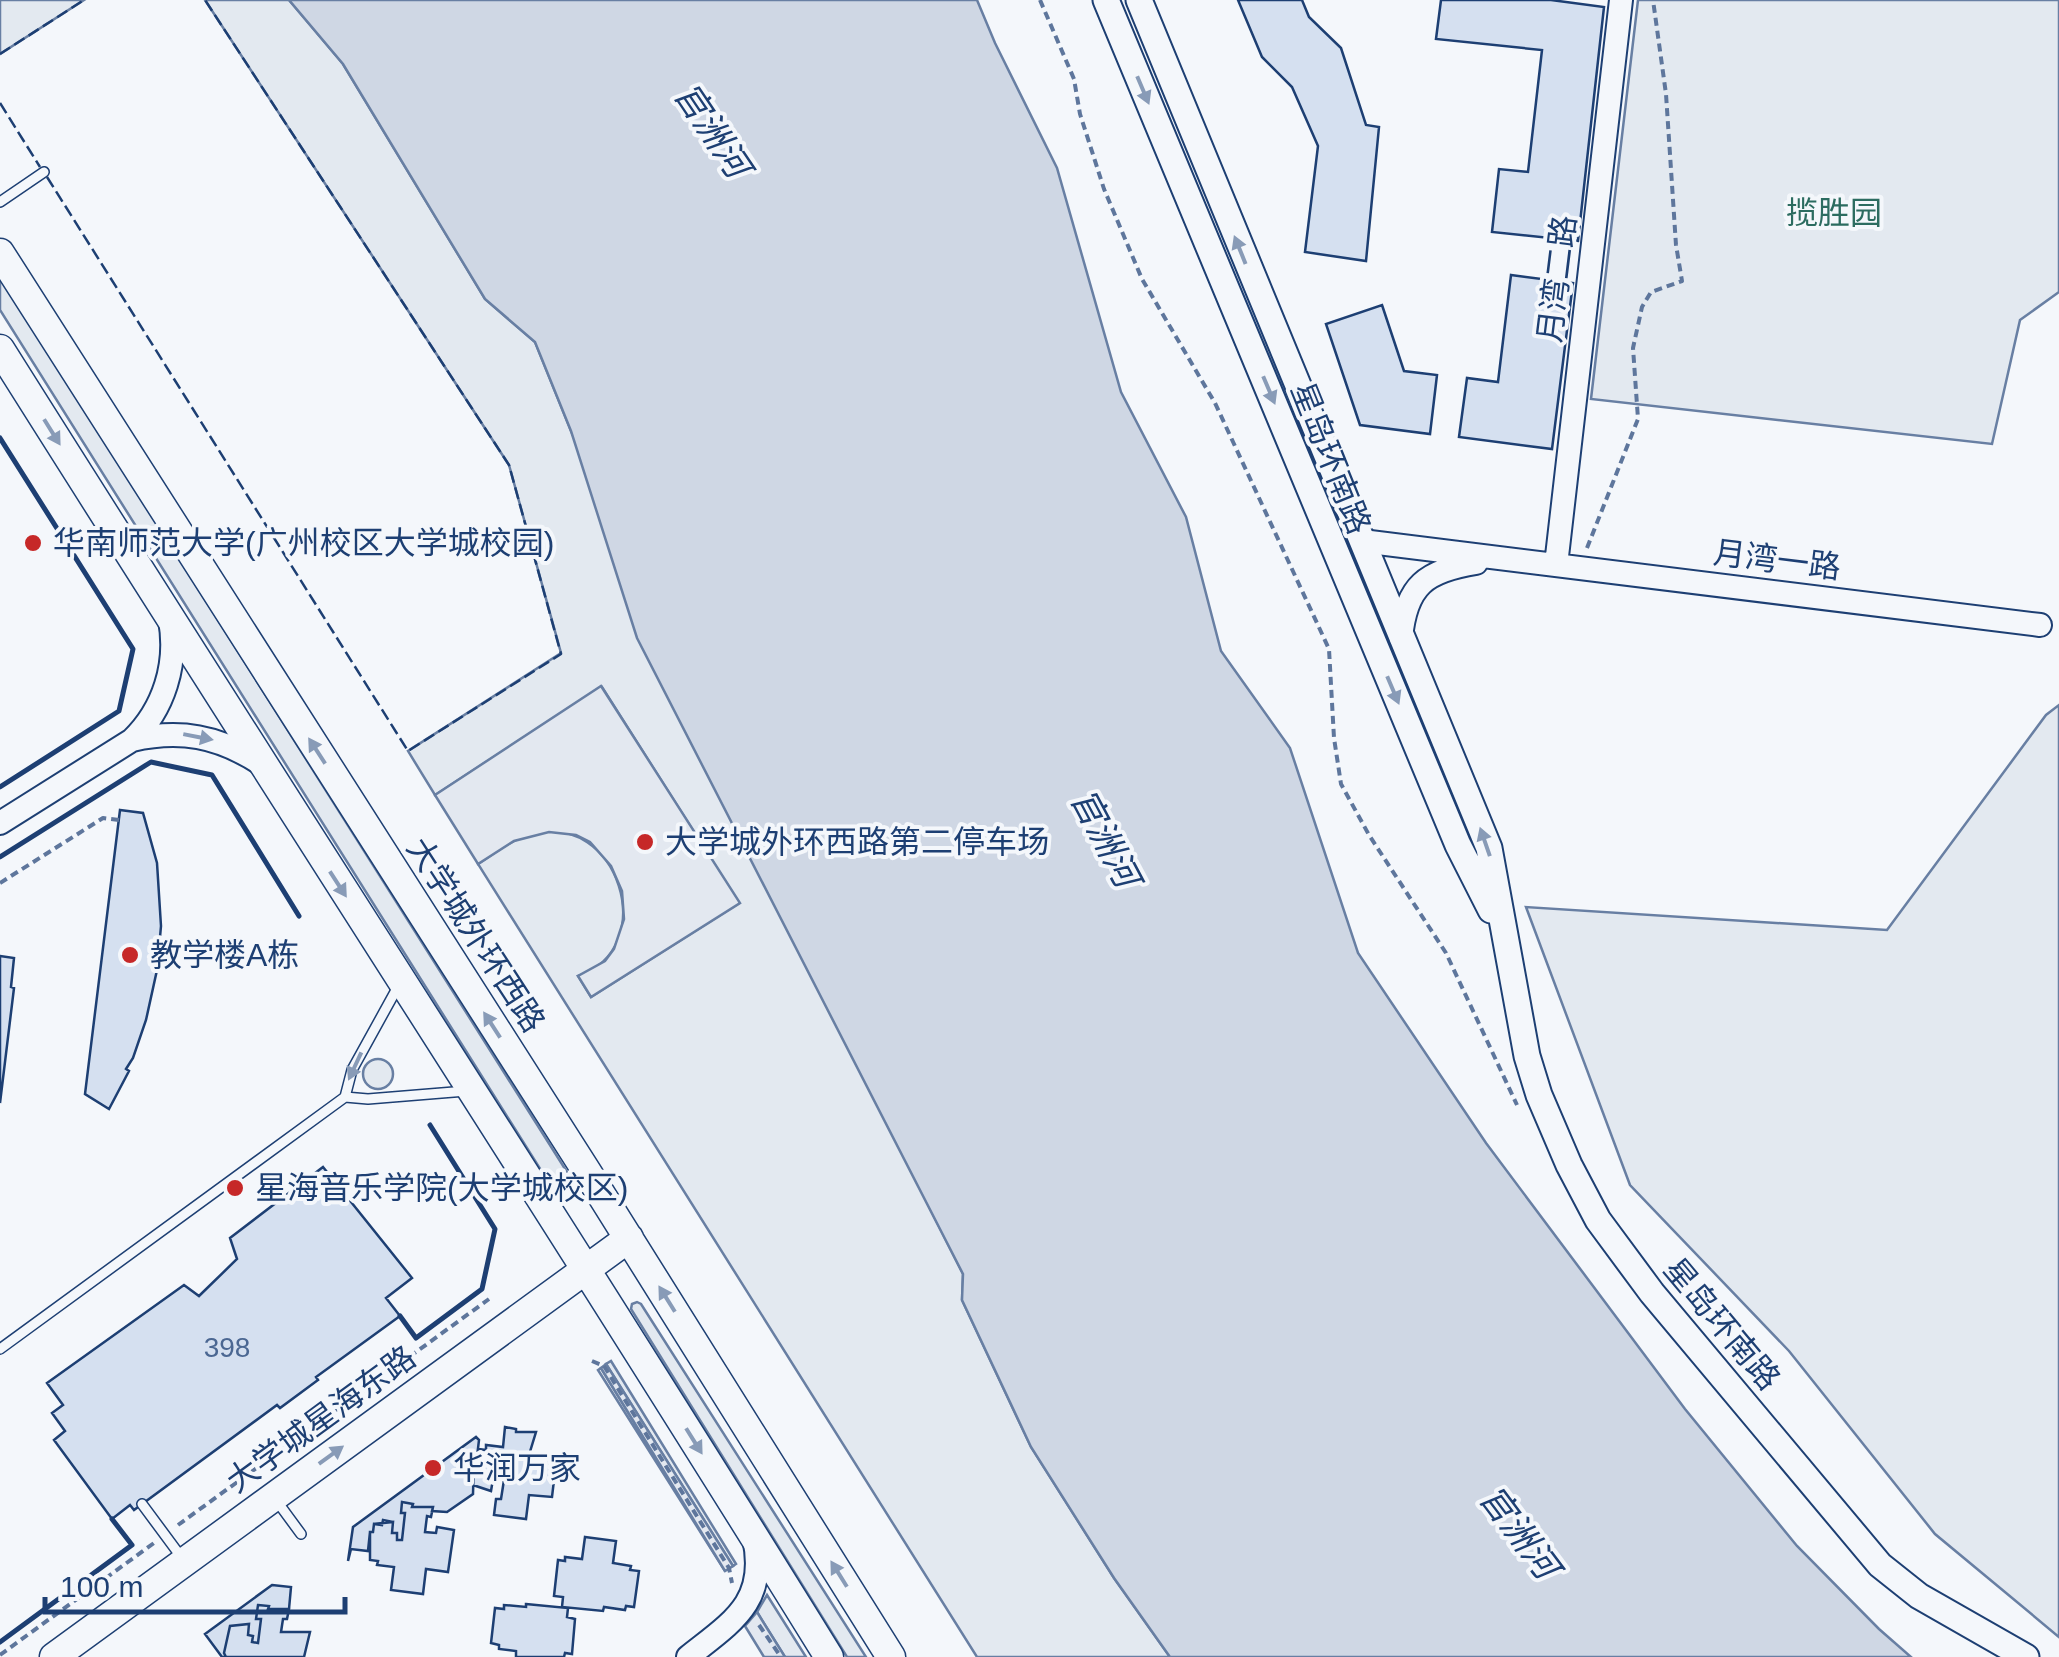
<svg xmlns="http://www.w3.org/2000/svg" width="2059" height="1657" font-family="Arial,'Noto Sans SC',sans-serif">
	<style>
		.green { fill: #e3e9f0; stroke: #687fa3; stroke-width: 2.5 }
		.parking { fill: #e3e8f0; stroke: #687fa3; stroke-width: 2.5 }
		.water { fill: #cfd7e4; stroke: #687fa3; stroke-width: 2.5 }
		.building { fill: #d5e0f0; stroke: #1d3f73; stroke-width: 2.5 }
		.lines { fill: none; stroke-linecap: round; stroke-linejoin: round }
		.service-casing { stroke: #1d3f73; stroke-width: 12 }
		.tertiary-casing { stroke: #1d3f73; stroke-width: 26 }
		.secondary-casing { stroke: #1d3f73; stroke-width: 29 }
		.primary-casing { stroke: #1d3f73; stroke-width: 31 }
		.path { stroke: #5e769c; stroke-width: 4; stroke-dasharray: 8 5; stroke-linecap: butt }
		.service { stroke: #f4f7fb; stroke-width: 9 }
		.tertiary { stroke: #f4f7fb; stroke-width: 22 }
		.secondary { stroke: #f4f7fb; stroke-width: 25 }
		.primary { stroke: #f4f7fb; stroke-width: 28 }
		.fence { stroke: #1d3f73; stroke-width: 2.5; stroke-dasharray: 12 5; stroke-linecap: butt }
		.wall { stroke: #1d3f73; stroke-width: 5 }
		.oneway { fill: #889bb7 }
		.poi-dot { fill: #c62828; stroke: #f4f7fb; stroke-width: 4 }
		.labels { text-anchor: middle; stroke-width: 8; stroke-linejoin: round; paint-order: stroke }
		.number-label { font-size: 28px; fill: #4b6792 }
		.park-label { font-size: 32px; fill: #2c6c60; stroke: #f4f7fb }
		.street-label { font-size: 32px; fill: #1d3f73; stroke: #f4f7fb }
		.poi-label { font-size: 32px; fill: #1d3f73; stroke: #f4f7fb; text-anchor: start }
		.water-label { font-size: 35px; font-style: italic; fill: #1d3f73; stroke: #f4f7fb }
	</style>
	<rect width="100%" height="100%" fill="#f4f7fb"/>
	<!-- green -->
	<path class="green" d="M 0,0 L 84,0 L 0,54 Z
		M 205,0 L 289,0 L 343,64 L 485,299 L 535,342 L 571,431 L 830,1009 L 963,1274 L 962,1300 L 1031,1447 L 1114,1578 L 1170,1657 L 977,1657 L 478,864 C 495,853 512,839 532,834 C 618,810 662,948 578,976 L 591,997 L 739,903 L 602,687 L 435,795 L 408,751 L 561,653 L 509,465 Z
		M 1638,0 L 2059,0 L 2059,292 L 2020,320 L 1992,444 L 1591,399 Z
		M 0,275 L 567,1172 L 561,1184 L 549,1183 L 0,310 Z
		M 2059,705 L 2059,1637 L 1935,1534 L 1789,1351 L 1630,1185 L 1526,907 L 1887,930 L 2046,715 Z
		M363 1074a15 15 0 1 1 30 0a15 15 0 1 1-30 0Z
		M 637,1302 L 641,1304 L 866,1657 L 847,1657 L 631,1309 L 632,1304 Z
		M 611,1361 L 736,1564 L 733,1566 L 606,1364 Z
		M 601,1368 L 725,1571 L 598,1370 Z
		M 767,1595 L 806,1657 L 785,1657 L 757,1612 Z"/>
	<!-- parking -->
	<path class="parking" d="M 601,686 L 740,903 L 591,997 L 578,976 L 605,961 L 614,949 L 624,919 L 622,891 L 611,866 L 590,842 L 576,835 L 549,832 L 514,841 L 478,864 L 435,795 Z
		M 606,1364 L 733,1566 L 725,1571 L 601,1368 Z
		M 757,1612 L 765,1625 L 785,1657 L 764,1657 L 745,1626 Z"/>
	<!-- water -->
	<path class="water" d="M 289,0 L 977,0 L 995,43 L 1057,168 L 1121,392 L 1186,517 L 1221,651 L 1290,748 L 1358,953 L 1486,1143 L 1685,1409 L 1797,1546 L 1879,1629 L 1911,1657 L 1170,1657 L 1114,1578 L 1031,1447 L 962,1300 L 963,1274 L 637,638 L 571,431 L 535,342 L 485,299 L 343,64 Z"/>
	<!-- building -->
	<path class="building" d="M 1238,0 L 1302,0 L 1309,17 L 1341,48 L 1366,125 L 1379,127 L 1366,261 L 1305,252 L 1318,146 L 1292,87 L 1262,57 Z
		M 1441,0 L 1551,0 L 1604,7 L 1578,241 L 1492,232 L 1499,169 L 1528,172 L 1542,50 L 1436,39 Z
		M 1511,275 L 1573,283 L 1552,449 L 1459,437 L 1467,378 L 1498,382 Z
		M 1382,305 L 1404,371 L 1437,375 L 1430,434 L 1360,425 L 1326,324 Z
		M 120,810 L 143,813 L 157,863 L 161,926 L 157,970 L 146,1020 L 133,1058 L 126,1069 L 129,1071 L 109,1109 L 85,1094 Z
		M 0,956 L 14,958 L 11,987 L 14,988 L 0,1103 Z
		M 323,1167 L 412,1278 L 386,1298 L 400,1316 L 316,1377 L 318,1380 L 280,1408 L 277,1405 L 134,1510 L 130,1505 L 112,1519 L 54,1440 L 65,1431 L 52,1413 L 63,1405 L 47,1383 L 184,1285 L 199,1296 L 237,1259 L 230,1238 Z
		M 505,1427 L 516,1429 L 516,1432 L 536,1432 L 529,1455 L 557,1455 L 552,1497 L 529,1495 L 526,1519 L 494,1515 L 496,1499 L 501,1499 L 504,1480 L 493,1479 L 491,1491 L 473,1485 L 474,1457 L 477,1457 L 478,1449 L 486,1450 L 486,1445 L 503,1447 Z
		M 476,1437 L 479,1440 L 477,1457 L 474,1457 L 473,1494 L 447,1512 L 432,1511 L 433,1507 L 412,1507 L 413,1504 L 402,1502 L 401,1513 L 405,1513 L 402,1540 L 397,1540 L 397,1533 L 392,1533 L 393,1522 L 383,1520 L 382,1525 L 374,1524 L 373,1532 L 370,1532 L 368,1551 L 351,1549 L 348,1561 L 353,1527 Z
		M 402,1502 L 413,1504 L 412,1507 L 433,1507 L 431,1517 L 427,1516 L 425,1532 L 436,1533 L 437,1527 L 454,1530 L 448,1572 L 426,1569 L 423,1594 L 391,1590 L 394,1567 L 377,1565 L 378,1561 L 370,1560 L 370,1532 L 373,1532 L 374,1524 L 393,1522 L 392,1533 L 397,1533 L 397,1540 L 402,1540 L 405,1513 L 401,1513 Z
		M 585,1537 L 616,1541 L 613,1563 L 631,1566 L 630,1570 L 639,1571 L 634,1607 L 626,1606 L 625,1610 L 604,1607 L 603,1611 L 562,1607 L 563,1597 L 554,1596 L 558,1560 L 565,1561 L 565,1557 L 582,1559 Z
		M 272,1585 L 291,1587 L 289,1609 L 268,1609 L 269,1606 L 258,1605 L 256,1619 L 261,1619 L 258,1643 L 252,1642 L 253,1636 L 248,1635 L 249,1624 L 230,1626 L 224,1653 L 226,1657 L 222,1657 L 205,1634 Z
		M 526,1604 L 568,1608 L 567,1617 L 575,1619 L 572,1654 L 565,1653 L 564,1657 L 516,1657 L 516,1651 L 499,1649 L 499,1645 L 491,1643 L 495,1608 L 504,1609 L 504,1605 L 526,1607 Z
		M 258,1605 L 269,1606 L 268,1609 L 289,1609 L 287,1619 L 283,1619 L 281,1632 L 310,1632 L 304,1657 L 226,1657 L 224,1653 L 230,1626 L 249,1624 L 248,1635 L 253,1636 L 252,1642 L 258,1643 L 261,1619 L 256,1619 Z"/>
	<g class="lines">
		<!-- service casing -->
		<g class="service-casing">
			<path id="service" d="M 0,202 L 44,172
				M 400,983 L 352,1070 L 345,1097 L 368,1099 L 466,1091
				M 0,1349 L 345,1097
				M 276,1500 L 301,1534
				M 142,1504 L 182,1558"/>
		</g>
		<!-- tertiary casing -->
		<g class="tertiary-casing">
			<path id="tertiary" d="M 1362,541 L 2040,625
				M 1556,565 L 1621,0
				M 1401,638 C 1406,585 1426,571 1476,563
				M 132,740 C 180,729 218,736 260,763
				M 0,823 L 132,740 C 164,709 178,664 170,620
				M 688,1657 C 732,1622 768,1602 754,1538"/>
		</g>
		<!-- secondary casing -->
		<g class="secondary-casing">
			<path id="secondary" d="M 1106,0 L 1458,845 L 1491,910
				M 1139,0 L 1489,848 L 1527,1056 L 1539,1095 L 1569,1165 L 1598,1220 L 1652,1293 L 1880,1565 L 1919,1596 L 2026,1657"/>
		</g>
		<!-- primary casing -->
		<g class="primary-casing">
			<path id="primary" d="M 0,253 L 587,1172 L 891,1657
				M 0,349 C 275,786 557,1218 829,1657
				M 54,1657 L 629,1238"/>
		</g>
		<!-- path -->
		<path class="path" d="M 1040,0 L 1074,79 L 1080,114 L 1104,189 L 1142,279 L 1215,403 L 1329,649 L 1334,738 L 1341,784 L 1369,835 L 1446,953 L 1517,1105
			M 1587,548 L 1638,419 L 1633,348 L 1642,307 L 1651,292 L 1682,281 L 1676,245 L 1666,94 L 1653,0
			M 0,883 L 103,818 L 119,820
			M 592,1361 L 604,1366 L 729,1568 L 732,1583
			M 178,1525 L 489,1299
			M 759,1625 L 781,1657
			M 0,1655 L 154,1543"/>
		<!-- service -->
		<use href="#service" class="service"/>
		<!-- tertiary -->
		<use href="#tertiary" class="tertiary"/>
		<!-- secondary -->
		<use href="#secondary" class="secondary"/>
		<!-- primary -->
		<use href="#primary" class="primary"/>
		<!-- fence -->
		<path class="fence" d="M 0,54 L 84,0
			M 0,103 L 40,167
			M 47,177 L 408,751 L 561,654 L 509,465 L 205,0"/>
		<!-- wall -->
		<path class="wall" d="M 0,438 L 133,649 L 119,711 L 0,787
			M 0,857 L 151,762 L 212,775 L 299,916
			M 400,1316 L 416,1338 L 482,1289 L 495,1229 L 430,1125
			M 0,1642 L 132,1545 L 112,1519"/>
	</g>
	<!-- one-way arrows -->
	<defs><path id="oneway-solid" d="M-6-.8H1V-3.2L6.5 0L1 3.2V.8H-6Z" transform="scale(2.5)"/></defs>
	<g class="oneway">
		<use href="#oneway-solid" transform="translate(1143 90) rotate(67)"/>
		<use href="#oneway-solid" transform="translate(1240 250) rotate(-112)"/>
		<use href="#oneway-solid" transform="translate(1269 390) rotate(67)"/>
		<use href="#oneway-solid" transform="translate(52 432) rotate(58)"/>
		<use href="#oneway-solid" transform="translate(1393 690) rotate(67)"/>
		<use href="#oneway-solid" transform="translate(198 737) rotate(11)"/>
		<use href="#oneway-solid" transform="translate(317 751) rotate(-123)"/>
		<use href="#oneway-solid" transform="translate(1485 842) rotate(-109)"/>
		<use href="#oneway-solid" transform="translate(338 884) rotate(57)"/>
		<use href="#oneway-solid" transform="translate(492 1025) rotate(-123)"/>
		<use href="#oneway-solid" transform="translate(355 1066) rotate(115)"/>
		<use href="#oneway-solid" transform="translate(667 1299) rotate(-122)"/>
		<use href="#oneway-solid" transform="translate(694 1441) rotate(58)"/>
		<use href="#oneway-solid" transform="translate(331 1455) rotate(-36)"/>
		<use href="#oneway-solid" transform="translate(839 1574) rotate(-122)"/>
	</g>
	<!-- markers -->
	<g class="poi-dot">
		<circle cx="33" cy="543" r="10"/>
		<circle cx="645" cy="842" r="10"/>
		<circle cx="130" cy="955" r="10"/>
		<circle cx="235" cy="1188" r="10"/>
		<circle cx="433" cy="1468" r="10"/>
	</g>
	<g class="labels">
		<!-- number labels -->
		<g class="number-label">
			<text x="227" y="1357">398</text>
		</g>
		<!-- park labels -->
		<g class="park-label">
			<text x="1834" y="224">揽胜园</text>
		</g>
		<!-- street labels -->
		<g class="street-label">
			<text transform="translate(1557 279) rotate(-83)" y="11">月湾二路</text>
			<text transform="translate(1331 458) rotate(68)" y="11">星岛环南路</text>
			<text transform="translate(1777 560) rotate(7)" y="11">月湾一路</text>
			<text transform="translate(476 935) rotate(57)" y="11">大学城外环西路</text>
			<text transform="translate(1722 1324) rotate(50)" y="11">星岛环南路</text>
			<text transform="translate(321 1419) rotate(-36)" y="11">大学城星海东路</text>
		</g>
		<!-- poi labels -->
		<g class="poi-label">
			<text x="53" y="554">华南师范大学(广州校区大学城校园)</text>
			<text x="665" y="853">大学城外环西路第二停车场</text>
			<text x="150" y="966">教学楼A栋</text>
			<text x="255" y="1199">星海音乐学院(大学城校区)</text>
			<text x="453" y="1479">华润万家</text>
		</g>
		<!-- water labels -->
		<g class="water-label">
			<text transform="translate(712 130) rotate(56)" y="12">官洲河</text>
			<text transform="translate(1105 838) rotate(62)" y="12">官洲河</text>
			<text transform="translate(1519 1532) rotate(53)" y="12">官洲河</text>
		</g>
	</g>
	<!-- scale -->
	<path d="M45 1597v15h300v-15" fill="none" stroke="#1d3f73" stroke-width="5"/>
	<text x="60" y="1597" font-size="30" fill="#1d3f73" stroke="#f4f7fb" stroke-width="8" paint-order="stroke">100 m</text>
</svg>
